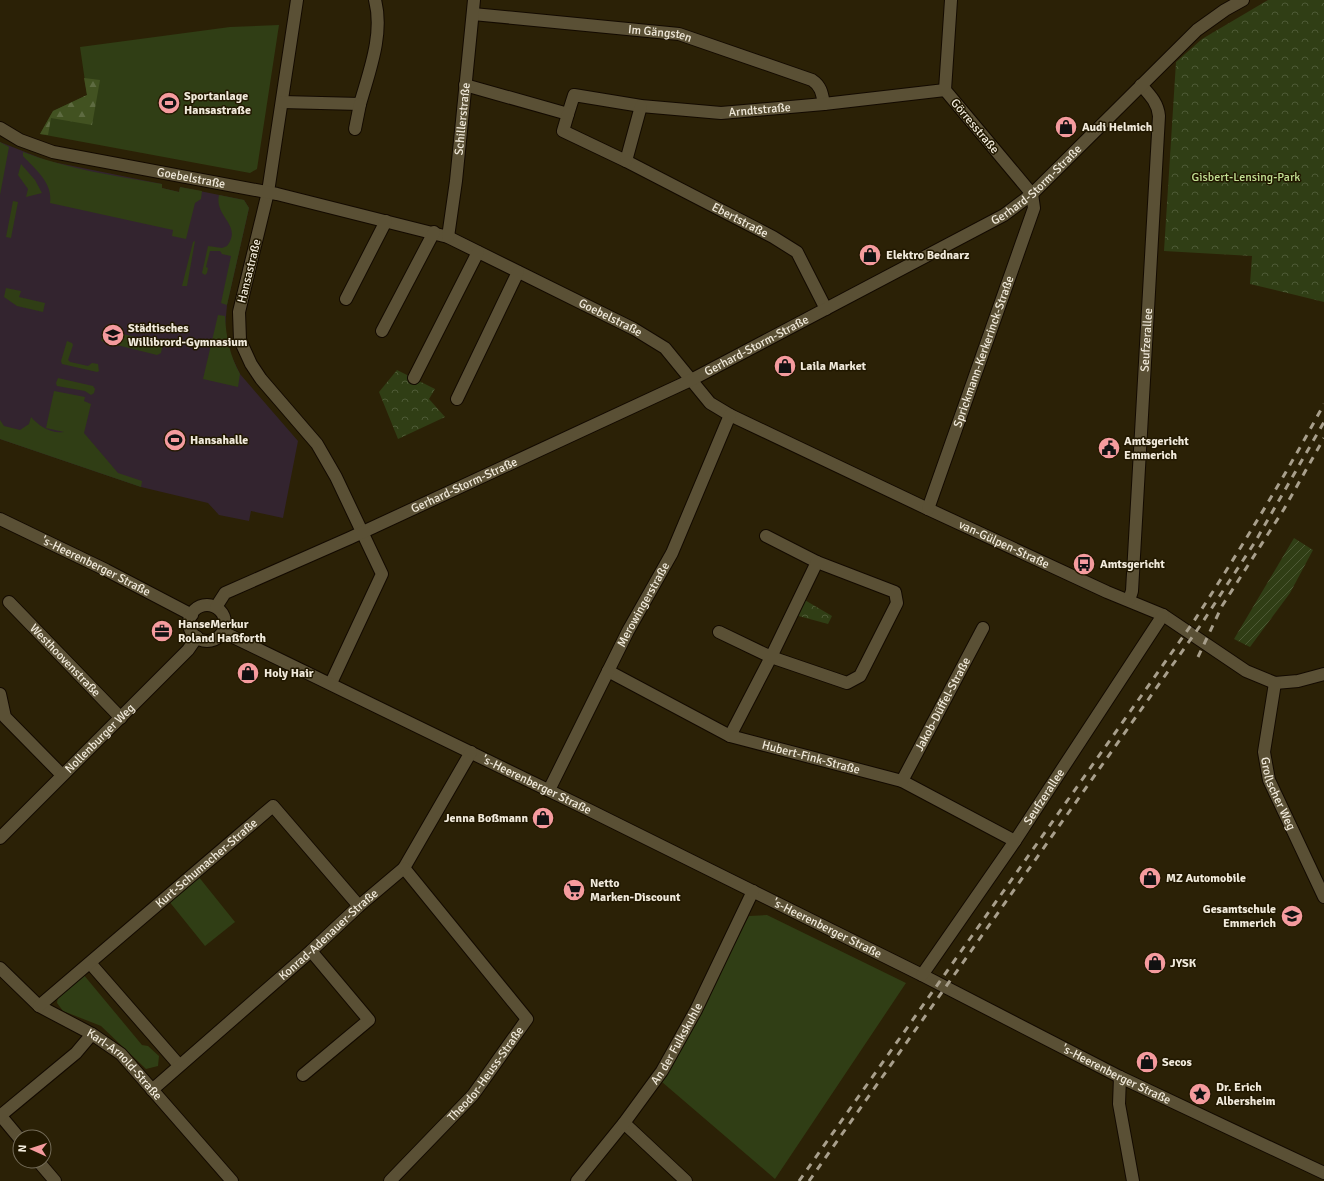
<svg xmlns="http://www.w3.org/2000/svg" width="1324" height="1181" font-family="Signika,sans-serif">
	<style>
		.education { fill: #33242f }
		.grass { fill: #303e15 }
		.forest { fill: url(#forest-firs) }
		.park { fill: url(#park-crowns) }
		.garden { fill: url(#garden-furrows) }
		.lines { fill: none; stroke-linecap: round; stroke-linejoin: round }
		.minor-casing { stroke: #130a00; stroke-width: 14 }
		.minor { stroke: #5a5035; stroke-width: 12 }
		.rail { stroke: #a89f8c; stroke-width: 3; stroke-dasharray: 7 7; stroke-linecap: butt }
		.labels { text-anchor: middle; stroke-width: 3; stroke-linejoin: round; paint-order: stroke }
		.street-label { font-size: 12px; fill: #f1eadb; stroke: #211800 }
		.poi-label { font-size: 12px; font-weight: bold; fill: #f1eadb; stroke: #211800; text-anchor: start }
		.park-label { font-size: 12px; fill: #c4e194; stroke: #211800 }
	</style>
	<defs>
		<pattern id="forest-firs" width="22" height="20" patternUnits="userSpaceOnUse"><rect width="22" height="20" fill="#425221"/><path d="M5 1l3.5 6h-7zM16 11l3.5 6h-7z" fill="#5e6b41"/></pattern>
		<pattern id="park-crowns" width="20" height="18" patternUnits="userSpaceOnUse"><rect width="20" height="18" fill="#303e15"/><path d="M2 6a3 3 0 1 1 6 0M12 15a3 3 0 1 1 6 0" fill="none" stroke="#4e5a36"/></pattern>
		<pattern id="garden-furrows" width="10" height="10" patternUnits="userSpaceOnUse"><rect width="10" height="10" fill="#303e15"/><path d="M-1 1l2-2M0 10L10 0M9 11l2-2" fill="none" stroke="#4e5a36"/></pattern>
	</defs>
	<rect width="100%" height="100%" fill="#2b2106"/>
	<!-- education -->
	<path class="education" d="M 0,142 L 48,161 L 162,184 L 162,188 L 179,192 L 180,187 L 244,200 L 249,208 L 227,305 L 225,328 L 230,353 L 240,374 L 298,441 L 283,518 L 251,511 L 249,521 L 219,515 L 208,503 L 141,487 L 0,439 Z"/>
	<!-- grass -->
	<path class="grass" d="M 279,25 L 257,169 L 250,173 L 40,134 L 53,111 L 87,95 L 80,47 L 230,27 Z
		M 0,142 L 9,147 L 0,195 Z
		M 23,152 C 68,169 115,176 162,184 L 162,188 L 179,192 L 180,187 L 202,191 L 201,199 L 195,203 L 186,239 L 172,236 L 173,230 L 50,203 C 53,183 36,170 23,156 Z
		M 21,164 L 35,180 L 42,193 L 26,197 L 28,189 L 18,175 Z
		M 219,195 L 244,200 L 249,208 L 227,305 L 221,303 L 231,256 L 222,254 L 220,251 L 210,251 L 206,267 L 208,268 L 207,273 L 205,275 L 202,273 L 208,246 L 222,248 L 227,246 C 243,225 214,217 219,195 Z
		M 13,201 L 18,202 L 11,238 L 6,237 Z
		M 195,241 L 187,286 L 182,286 L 193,242 Z
		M 6,288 L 21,291 L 19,297 L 45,303 L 43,312 L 17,306 L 4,297 Z
		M 218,315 L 225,316 C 226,337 230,356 240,374 L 238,387 L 203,379 Z
		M 104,330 L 163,343 L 161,353 L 157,355 L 101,341 Z
		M 67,341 L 72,343 L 73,345 L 68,360 L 70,362 L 88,366 L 92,363 L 98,364 L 99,371 L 97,372 L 62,364 L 61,361 Z
		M 58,378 L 93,386 L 95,389 L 94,393 L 91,395 L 85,391 L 57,386 L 56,383 Z
		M 54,391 L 85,397 L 84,401 L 91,404 L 84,433 L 118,473 L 142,481 L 141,487 L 0,439 L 0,420 L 4,426 L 20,430 L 29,424 L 31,417 C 39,426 51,434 64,432 L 46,428 Z
		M 198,876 L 235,922 L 205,946 L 168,900 Z
		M 767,915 L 906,983 L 775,1179 L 662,1082 L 678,1054 L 749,916 Z
		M 83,974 L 142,1045 L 148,1046 L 159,1056 L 158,1066 L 146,1069 L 101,1026 L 63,1011 L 57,1003 L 58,996 Z"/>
	<!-- forest -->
	<path class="forest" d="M 84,78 L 100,80 L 92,125 L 51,118 L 48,135 L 40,134 L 53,111 L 87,95 Z"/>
	<!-- park -->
	<path class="park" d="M 1268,0 L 1324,0 L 1324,302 L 1250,284 L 1252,256 L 1164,251 L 1176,62 L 1202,39 Z
		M 397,370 L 435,389 L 429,399 L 445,417 L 398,439 L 379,392 Z
		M 803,599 L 832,616 L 828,624 L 795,615 Z"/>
	<!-- garden -->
	<path class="garden" d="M 1294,538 L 1313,550 L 1290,593 L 1250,647 L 1234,639 Z"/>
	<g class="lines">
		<!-- minor casing -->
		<g class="minor-casing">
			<g id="minor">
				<path d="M 297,0 L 268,192 L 239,312 L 240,340 L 251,364 L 261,379 L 317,444 L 336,477 L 382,574 L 331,683"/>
				<path id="s1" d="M 473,14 L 679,34 L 812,80 C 821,86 822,93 824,104"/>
				<path id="s2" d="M 465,85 L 568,114 L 574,95 L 641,106 L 721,113 L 824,104 L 945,90"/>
				<path d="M 282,102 L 360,104 C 369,72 384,34 375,0"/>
				<path id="s3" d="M 568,114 L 563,131 L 626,161 L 773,237 L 797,252 L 826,309"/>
				<path id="s4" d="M 0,128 L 20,140 L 53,152 L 277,194 L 448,237 L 634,329 L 665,348 L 710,403 L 730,415 L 928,509 L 1107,592 L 1163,615 L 1246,671 L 1275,683 L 1298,681 L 1324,674"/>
				<path d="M 355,129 L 360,104"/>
				<path d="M 626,161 L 641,106"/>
				<path id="s5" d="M 448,237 L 456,181 L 474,0"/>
				<path d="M 346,299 L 386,221"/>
				<path d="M 382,331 L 434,232"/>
				<path d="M 414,378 L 478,252"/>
				<path d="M 457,399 L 518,272"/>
				<path id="s6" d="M 928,509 L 1034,208 L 1032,194 L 945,90 L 951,0"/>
				<path id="s7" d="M 0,519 L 106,570 L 192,615"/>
				<path d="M 766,536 L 817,562"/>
				<path id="s8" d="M 1129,600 L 1132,591 L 1159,116 C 1158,103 1150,95 1141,85"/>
				<path id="s9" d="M 9,602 L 121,718"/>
				<circle cx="207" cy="623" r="18"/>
				<path id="s10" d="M 216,607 L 225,593 L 350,538 L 691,380 L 1004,215 L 1032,194 L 1197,30 L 1225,10 L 1243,0"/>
				<path id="s11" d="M 223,632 L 589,810 L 922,975 L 1120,1077 L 1324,1173"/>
				<path d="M 719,632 L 771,657 L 847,683 L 860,676 L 897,603 L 895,592 L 817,562 L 771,657 L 730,736"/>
				<path id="s12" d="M 608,671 L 730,736 L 902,781 L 1015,841"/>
				<path id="s13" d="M 1275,683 L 1264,752 L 1269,780 L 1324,897"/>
				<path d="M 0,694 L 5,717 L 62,775"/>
				<path id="s14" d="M 902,781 L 983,628"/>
				<path id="s15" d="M 549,790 L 628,631 L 672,553 L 730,415"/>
				<path id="s16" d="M 0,838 L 188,650 L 197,637"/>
				<path d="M 90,963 L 179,1065"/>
				<path id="s17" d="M 0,968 L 39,1006 L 92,1034 L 121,1054 L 232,1181"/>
				<path id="s18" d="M 922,975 L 1015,841 L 1163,615"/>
				<path id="s19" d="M 39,1006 L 273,806 L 359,906"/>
				<path d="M 303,1075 L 369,1020 L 311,951"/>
				<path d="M 1120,1077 L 1119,1104 L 1133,1181"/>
				<path id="s20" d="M 152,1090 L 311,951 L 359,906 L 404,868 L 471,752"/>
				<path d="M 0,1115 L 20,1139"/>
				<path d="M 0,1116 L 76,1053 L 92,1034"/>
				<path d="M 624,1123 L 686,1181"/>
				<path d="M 38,1161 L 55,1181"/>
				<path id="s21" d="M 390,1181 L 473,1095 L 527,1019 L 404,868"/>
				<path id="s22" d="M 577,1181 L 624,1123 L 662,1071 L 696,1010 L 753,891"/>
			</g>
		</g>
		<!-- minor -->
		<use href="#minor" class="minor"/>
		<!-- rail -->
		<path class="rail" d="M 1198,657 L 1222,606 L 1284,509 L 1324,438
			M 799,1181 L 1194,621 C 1240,550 1284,478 1324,404
			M 809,1181 L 1200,626 L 1255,542 L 1324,422"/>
	</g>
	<!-- icons -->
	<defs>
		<g id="stadium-disc" transform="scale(1.15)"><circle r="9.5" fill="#f59b9e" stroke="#211800"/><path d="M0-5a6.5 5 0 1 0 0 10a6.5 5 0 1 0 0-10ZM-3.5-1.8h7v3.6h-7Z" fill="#111"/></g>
		<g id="shop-disc" transform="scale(1.15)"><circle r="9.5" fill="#f59b9e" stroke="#211800"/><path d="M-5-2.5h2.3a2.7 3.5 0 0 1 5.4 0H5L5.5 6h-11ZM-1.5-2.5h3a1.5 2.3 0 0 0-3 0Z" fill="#111"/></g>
		<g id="school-disc" transform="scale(1.15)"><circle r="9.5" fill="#f59b9e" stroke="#211800"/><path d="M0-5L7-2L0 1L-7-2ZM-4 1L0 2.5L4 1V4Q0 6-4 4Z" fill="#111"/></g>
		<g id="civic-disc" transform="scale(1.15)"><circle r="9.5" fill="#f59b9e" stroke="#211800"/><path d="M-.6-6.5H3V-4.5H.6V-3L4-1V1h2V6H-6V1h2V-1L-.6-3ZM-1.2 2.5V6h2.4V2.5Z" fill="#111"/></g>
		<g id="bus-disc" transform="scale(1.15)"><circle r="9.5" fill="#f59b9e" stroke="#211800"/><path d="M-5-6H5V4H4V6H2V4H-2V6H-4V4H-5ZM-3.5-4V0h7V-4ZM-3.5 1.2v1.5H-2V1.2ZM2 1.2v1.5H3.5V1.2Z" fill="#111"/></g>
		<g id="office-disc" transform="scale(1.15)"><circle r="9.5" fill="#f59b9e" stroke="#211800"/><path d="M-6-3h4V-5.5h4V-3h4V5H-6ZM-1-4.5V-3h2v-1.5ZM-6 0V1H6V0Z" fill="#111"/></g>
		<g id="supermarket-disc" transform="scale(1.15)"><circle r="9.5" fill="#f59b9e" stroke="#211800"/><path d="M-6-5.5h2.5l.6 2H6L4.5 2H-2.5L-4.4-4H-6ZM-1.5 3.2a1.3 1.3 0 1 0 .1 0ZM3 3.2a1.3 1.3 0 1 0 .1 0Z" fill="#111"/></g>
		<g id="sight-disc" transform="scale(1.15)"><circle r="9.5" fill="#f59b9e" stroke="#211800"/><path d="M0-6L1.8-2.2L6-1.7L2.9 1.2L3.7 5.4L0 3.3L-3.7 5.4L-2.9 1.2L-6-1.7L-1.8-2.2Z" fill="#111"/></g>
	</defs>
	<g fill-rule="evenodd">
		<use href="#stadium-disc" x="169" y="103"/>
		<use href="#shop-disc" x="1066" y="127"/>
		<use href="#shop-disc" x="870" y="255"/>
		<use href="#school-disc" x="113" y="335"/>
		<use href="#shop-disc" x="785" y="366"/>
		<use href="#stadium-disc" x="175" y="440"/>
		<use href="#civic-disc" x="1109" y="448"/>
		<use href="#bus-disc" x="1084" y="564"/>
		<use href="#office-disc" x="162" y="631"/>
		<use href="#shop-disc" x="248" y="673"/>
		<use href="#shop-disc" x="543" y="818"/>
		<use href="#shop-disc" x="1150" y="878"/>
		<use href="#supermarket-disc" x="574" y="890"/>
		<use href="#school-disc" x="1292" y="916"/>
		<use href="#shop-disc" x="1155" y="963"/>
		<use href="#shop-disc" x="1147" y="1062"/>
		<use href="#sight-disc" x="1200" y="1094"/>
	</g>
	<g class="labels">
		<!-- street labels -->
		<g class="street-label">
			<text dy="4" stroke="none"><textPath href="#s1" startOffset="188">Im Gängsten</textPath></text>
			<text dy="4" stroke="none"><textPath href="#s2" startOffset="314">Arndtstraße</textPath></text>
			<text dy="4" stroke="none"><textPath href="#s5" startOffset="119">Schillerstraße</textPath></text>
			<text transform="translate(975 126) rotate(50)" y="4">Görresstraße</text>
			<text dy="4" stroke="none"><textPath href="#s4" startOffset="199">Goebelstraße</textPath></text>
			<text dy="4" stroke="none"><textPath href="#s10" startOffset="927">Gerhard-Storm-Straße</textPath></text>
			<text dy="4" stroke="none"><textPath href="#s3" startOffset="216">Ebertstraße</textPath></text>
			<text transform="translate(249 271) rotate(-76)" y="4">Hansastraße</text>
			<text dy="4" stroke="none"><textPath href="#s4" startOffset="644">Goebelstraße</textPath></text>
			<text dy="4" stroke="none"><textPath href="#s8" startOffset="261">Seufzerallee</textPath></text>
			<text dy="4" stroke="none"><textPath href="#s10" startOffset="603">Gerhard-Storm-Straße</textPath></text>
			<text dy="4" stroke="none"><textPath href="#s6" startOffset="167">Sprickmann-Kerkerinck-Straße</textPath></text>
			<text dy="4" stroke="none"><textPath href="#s10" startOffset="279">Gerhard-Storm-Straße</textPath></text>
			<text dy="4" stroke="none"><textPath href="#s4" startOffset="1104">van-Gülpen-Straße</textPath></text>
			<text dy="4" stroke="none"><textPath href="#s7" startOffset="107">'s-Heerenberger Straße</textPath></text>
			<text dy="4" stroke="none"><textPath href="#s15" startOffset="208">Merowingerstraße</textPath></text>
			<text dy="4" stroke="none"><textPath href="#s9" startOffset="81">Westhoovenstraße</textPath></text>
			<text dy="4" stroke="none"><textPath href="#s14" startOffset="87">Jakob-Düffel-Straße</textPath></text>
			<text dy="4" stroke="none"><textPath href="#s16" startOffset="141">Nollenburger Weg</textPath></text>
			<text dy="4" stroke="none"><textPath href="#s12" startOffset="222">Hubert-Fink-Straße</textPath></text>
			<text dy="4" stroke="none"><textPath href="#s11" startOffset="349">'s-Heerenberger Straße</textPath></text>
			<text dy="4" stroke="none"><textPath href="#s13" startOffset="114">Grollscher Weg</textPath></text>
			<text dy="4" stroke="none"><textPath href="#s18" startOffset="216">Seufzerallee</textPath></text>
			<text dy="4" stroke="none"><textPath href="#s19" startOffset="220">Kurt-Schumacher-Straße</textPath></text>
			<text dy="4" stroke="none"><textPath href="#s11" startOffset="673">'s-Heerenberger Straße</textPath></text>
			<text dy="4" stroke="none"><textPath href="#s20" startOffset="235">Konrad-Adenauer-Straße</textPath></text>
			<text dy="4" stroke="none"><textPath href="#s22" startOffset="170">An der Fulkskuhle</textPath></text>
			<text dy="4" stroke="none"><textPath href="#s17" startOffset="159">Karl-Arnold-Straße</textPath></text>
			<text dy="4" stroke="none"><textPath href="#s11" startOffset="997">'s-Heerenberger Straße</textPath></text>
			<text dy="4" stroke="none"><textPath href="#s21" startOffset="144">Theodor-Heuss-Straße</textPath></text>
		</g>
		<!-- poi labels -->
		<g class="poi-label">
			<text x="184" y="100">Sportanlage<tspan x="184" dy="14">Hansastraße</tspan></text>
			<text x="1082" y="131">Audi Helmich</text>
			<text x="886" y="259">Elektro Bednarz</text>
			<text x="128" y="332">Städtisches<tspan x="128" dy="14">Willibrord-Gymnasium</tspan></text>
			<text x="800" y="370">Laila Market</text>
			<text x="190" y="444">Hansahalle</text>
			<text x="1124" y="445">Amtsgericht<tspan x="1124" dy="14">Emmerich</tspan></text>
			<text x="1100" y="568">Amtsgericht</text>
			<text x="178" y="628">HanseMerkur<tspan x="178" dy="14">Roland Haßforth</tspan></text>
			<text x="264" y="677">Holy Hair</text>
			<text x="528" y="822" text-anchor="end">Jenna Boßmann</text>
			<text x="1166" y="882">MZ Automobile</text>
			<text x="590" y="887">Netto<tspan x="590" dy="14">Marken-Discount</tspan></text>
			<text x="1276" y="913" text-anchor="end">Gesamtschule<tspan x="1276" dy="14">Emmerich</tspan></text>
			<text x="1170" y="967">JYSK</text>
			<text x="1162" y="1066">Secos</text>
			<text x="1216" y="1091">Dr. Erich<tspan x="1216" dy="14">Albersheim</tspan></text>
		</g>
		<!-- park labels -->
		<g class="park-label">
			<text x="1246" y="181">Gisbert-Lensing-Park</text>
		</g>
	</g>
	<!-- north arrow -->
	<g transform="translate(32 1149) rotate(273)"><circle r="19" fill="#211800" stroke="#746c58"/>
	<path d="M0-3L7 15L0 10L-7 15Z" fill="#f59b9e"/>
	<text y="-6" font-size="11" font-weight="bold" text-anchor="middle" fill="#f1eadb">N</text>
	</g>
</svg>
